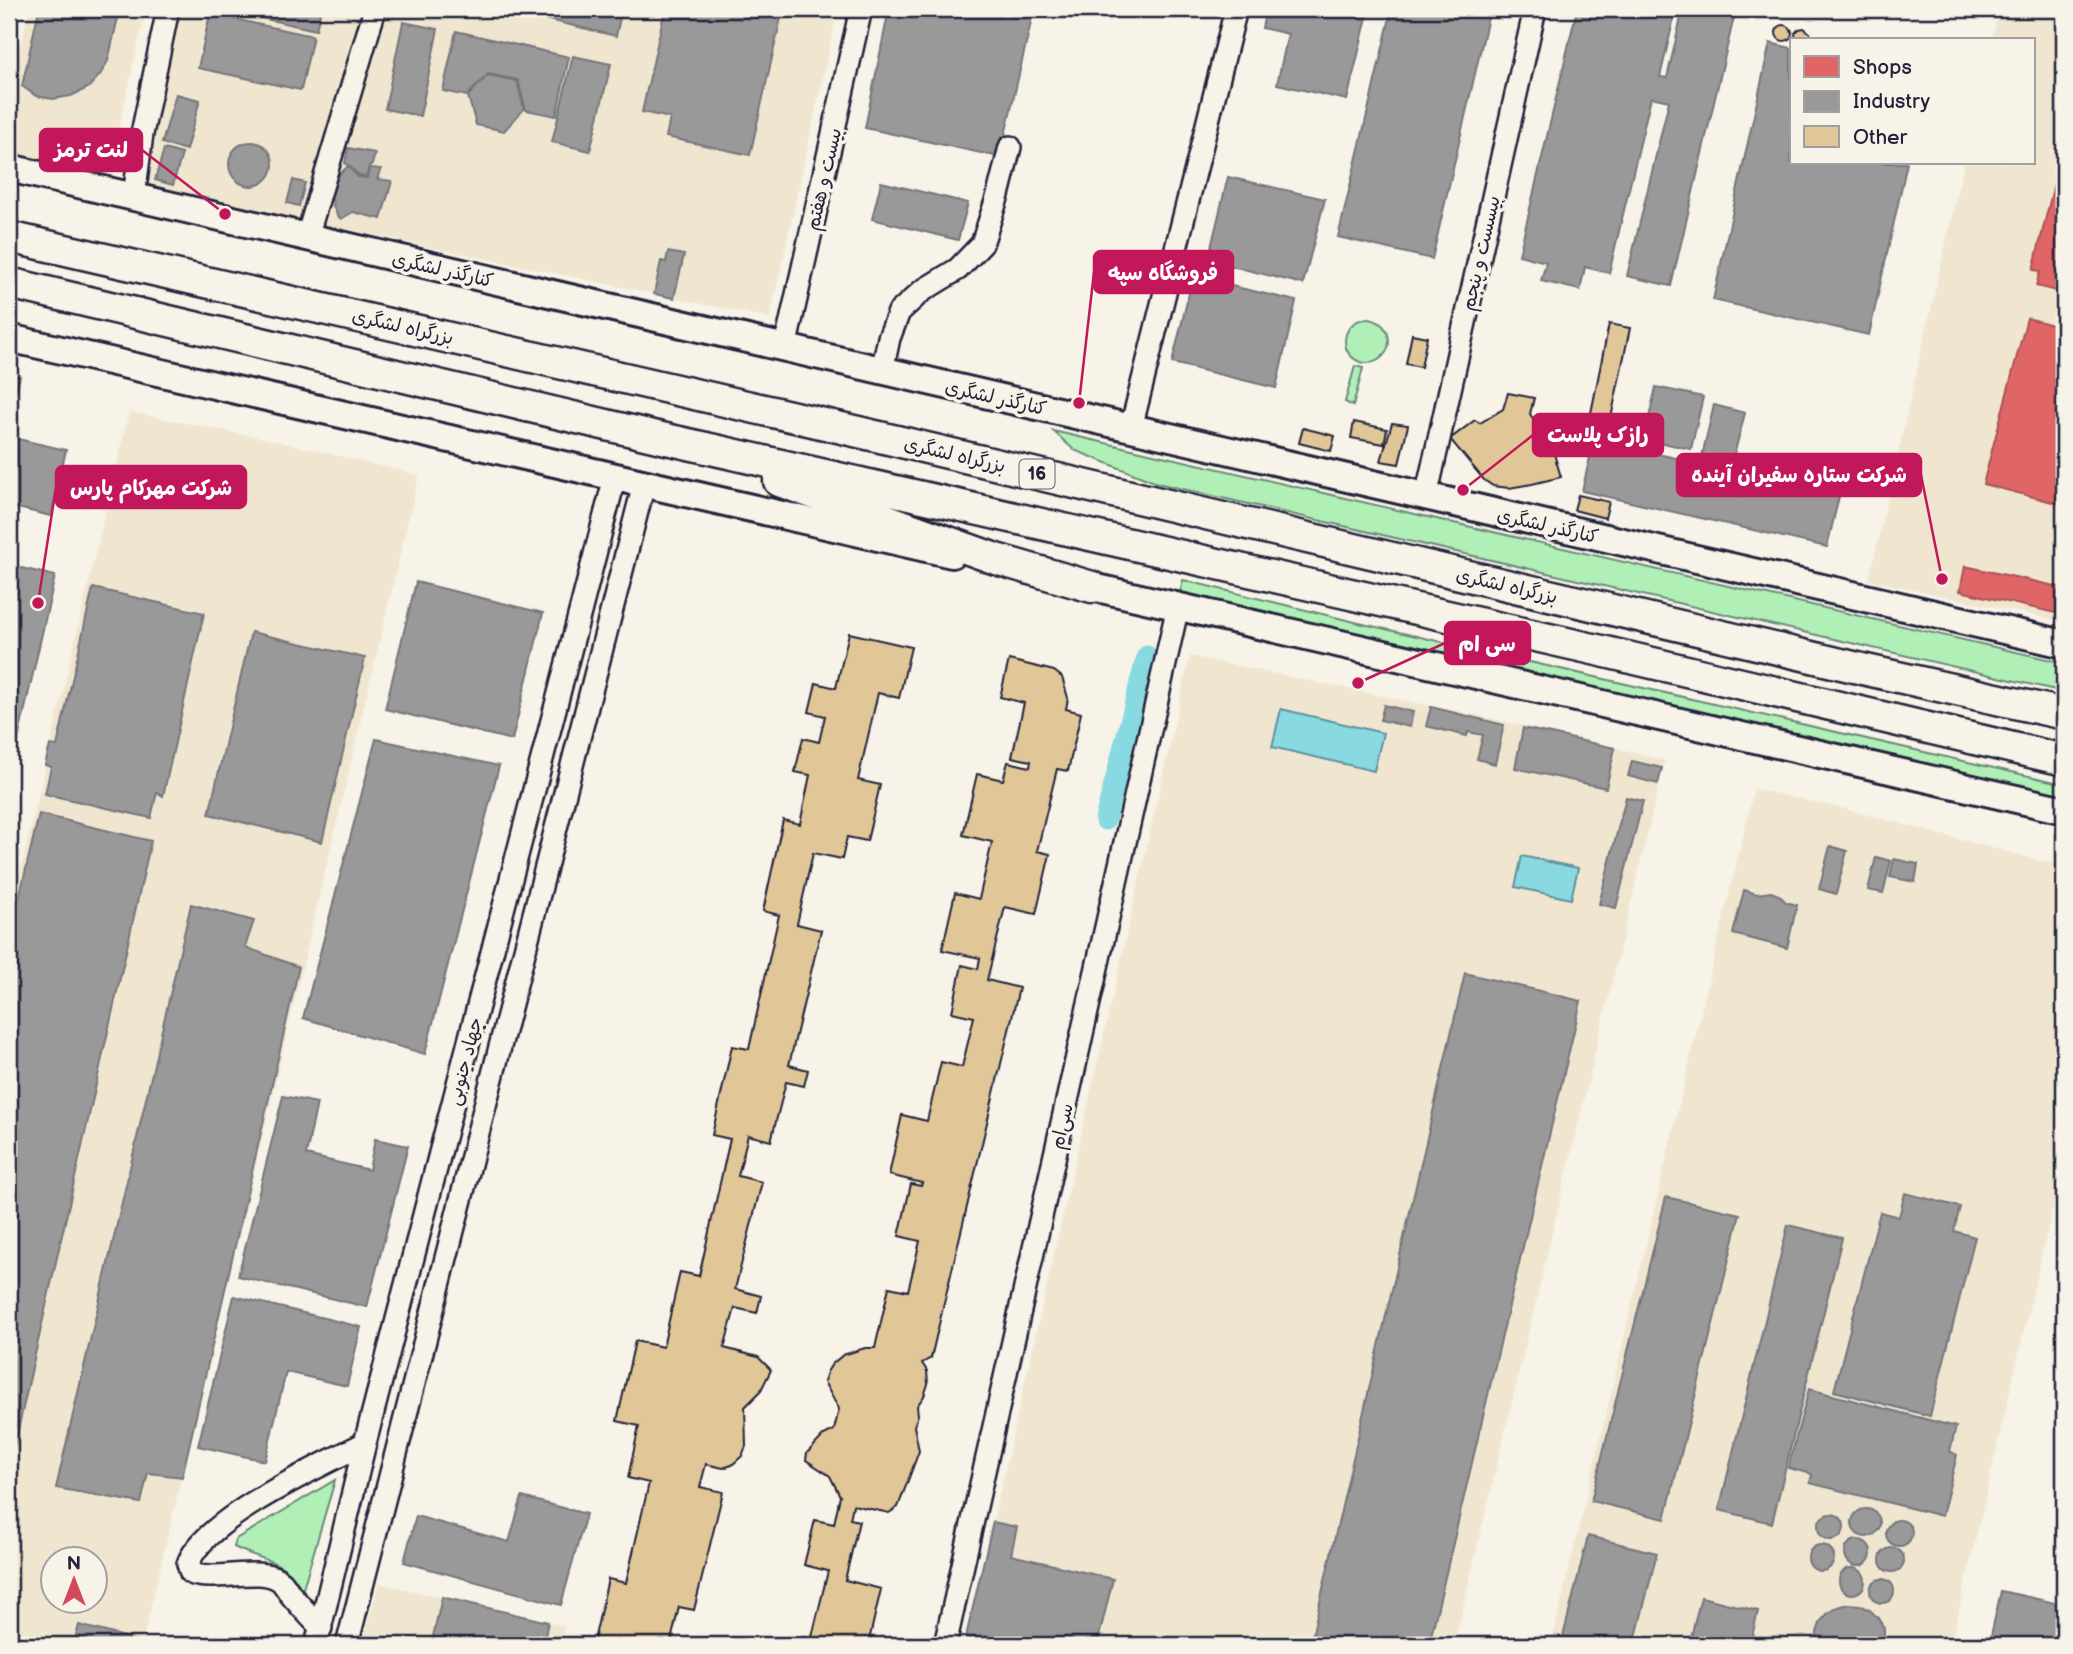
<svg xmlns="http://www.w3.org/2000/svg" width="2073" height="1654" font-family="'Balsamiq Sans','Playpen Sans Arabic',sans-serif">
	<style>
		.built { fill: #f0e6d0; fill-rule: evenodd }
		.green { fill: #b0f0b7; stroke: #698979; stroke-width: 2 }
		.water { fill: #88d9e0; stroke: #5f909e; stroke-width: 2 }
		.shops { fill: #e06666; stroke: #a75259; stroke-width: 2 }
		.industry { fill: #999; stroke: #75757d; stroke-width: 2 }
		.lines { fill: none; stroke-linecap: round; stroke-linejoin: round }
		.canal { stroke: #88d9e0; stroke-width: 21 }
		.building { fill: #e1c797; stroke: #22223b; stroke-width: 2 }
		.minor-casing { stroke: #22223b; stroke-width: 26 }
		.major-casing { stroke: #22223b; stroke-width: 32 }
		.highway-casing { stroke: #22223b; stroke-width: 35 }
		.minor { stroke: #f7f3e8; stroke-width: 21 }
		.major { stroke: #f7f3e8; stroke-width: 26 }
		.highway { stroke: #f7f3e8; stroke-width: 30 }
		.labels { text-anchor: middle; stroke-width: 7; stroke-linejoin: round; paint-order: stroke }
		.shield { fill: #f7f3e8; stroke: #62616f; stroke-width: 2 }
		.shield-label { font-size: 18px; font-weight: bold; fill: #22223b }
		.street-label { font-size: 19px; fill: #22223b; stroke: #f7f3e8 }
		.leader { fill: none; stroke: #c2185b; stroke-width: 2.5 }
		.callout-dot { fill: #c2185b; stroke: #f7f3e8; stroke-width: 2.5 }
		.callout { fill: #c2185b; stroke: #c2185b; stroke-width: 2.5 }
		.callout-label { font-size: 21px; text-anchor: middle; font-weight: bold; fill: #fff }
	</style>
	<rect width="100%" height="100%" fill="#f7f3e8"/>
	<filter id="ink" filterUnits="userSpaceOnUse"><feTurbulence type="fractalNoise" baseFrequency=".0143" numOctaves="2"/><feDisplacementMap in="SourceGraphic" scale="14" xChannelSelector="R" yChannelSelector="G"/><feConvolveMatrix kernelMatrix="1 2 1 2 8 2 1 2 1" color-interpolation-filters="sRGB"/></filter>
	<g filter="url(#ink)">
		<!-- built -->
		<path class="built" d="M 29,9 L 146,9 L 108,176 L 9,153 L 9,97 Z
			M 179,9 L 838,9 L 770,318 L 141,187 Z
			M 1999,9 L 2064,9 L 2064,622 L 1869,580 L 1964,163 L 2033,163 L 2033,40 L 1992,40 Z
			M 129,412 L 268,439 L 419,475 L 142,1645 L 9,1645 L 9,920 ZM 52,1560 L 94,1560 L 94,1602 L 52,1602 Z
			M 1190,656 L 1508,722 L 1665,760 L 1454,1645 L 965,1645 Z
			M 1754,789 L 1842,808 L 2064,867 L 2064,1159 L 1951,1645 L 1551,1645 Z
			M 379,1583 L 565,1626 L 561,1645 L 361,1645 Z"/>
		<!-- green -->
		<path class="green" d="M1345 341a22 22 0 1 1 44 0a22 22 0 1 1-44 0Z
			M 1355,366 L 1363,368 L 1353,406 L 1345,402 Z
			M 1053,431 L 2064,663 L 2064,692 L 1157,483 L 1074,450 Z
			M 1183,580 L 1359,623 L 2064,784 L 2064,802 L 1178,600 Z
			M 335,1480 L 302,1592 C 291,1560 261,1561 234,1547 L 236,1539 Z"/>
		<!-- water -->
		<path class="water" d="M 1281,709 L 1383,733 L 1374,771 L 1272,747 Z
			M 1522,856 L 1578,868 L 1571,899 L 1515,887 Z"/>
		<!-- shops -->
		<path class="shops" d="M 2064,143 L 2064,293 L 2036,286 L 2040,271 L 2033,270 Z
			M 2027,318 L 2064,328 L 2064,505 L 1983,484 Z
			M 1965,566 L 2064,588 L 2064,615 L 1960,591 Z"/>
		<!-- industry -->
		<path class="industry" d="M 39,9 L 120,9 L 108,61 L 100,75 L 88,88 L 71,96 L 53,99 L 36,96 L 22,86 Z
			M 239,9 L 321,9 L 316,30 L 238,13 Z
			M 503,9 L 622,9 L 616,36 Z
			M 665,9 L 783,9 L 750,155 L 666,137 L 670,118 L 642,112 Z
			M 889,9 L 1034,9 L 1000,157 L 865,128 Z
			M 1266,9 L 1369,9 L 1347,100 L 1277,84 L 1288,34 L 1262,28 Z
			M 1392,9 L 1490,9 L 1432,259 L 1338,237 Z
			M 1577,9 L 1676,9 L 1660,77 L 1667,78 L 1683,9 L 1699,9 L 1734,17 L 1671,286 L 1627,276 L 1669,101 L 1651,97 L 1609,273 L 1585,267 L 1580,290 L 1541,281 L 1546,262 L 1519,255 Z
			M 210,14 L 313,36 L 301,90 L 198,68 Z
			M 403,22 L 438,29 L 420,116 L 385,109 Z
			M 456,31 L 569,57 L 556,116 L 526,110 L 518,80 L 488,74 L 467,96 L 443,91 Z
			M 1770,43 L 1791,48 L 1791,163 L 1907,163 L 1869,335 L 1713,300 Z
			M 573,56 L 611,64 L 590,151 L 552,142 Z
			M 488,75 L 517,81 L 524,109 L 504,131 L 476,125 L 468,96 Z
			M 176,94 L 200,100 L 186,150 L 162,143 Z
			M229 164a22 22 0 1 1 44 0a22 22 0 1 1-44 0Z
			M 348,148 L 375,153 L 372,165 L 369,166 L 366,177 L 359,175 L 345,163 Z
			M 164,149 L 182,154 L 173,185 L 155,180 Z
			M 348,166 L 358,177 L 367,178 L 370,168 L 381,169 L 377,179 L 392,181 L 381,219 L 353,212 L 341,219 L 337,215 L 333,206 L 331,191 L 336,178 Z
			M 1228,177 L 1325,199 L 1303,284 L 1208,260 Z
			M 293,180 L 305,183 L 299,206 L 287,203 Z
			M 881,182 L 968,203 L 958,240 L 872,219 Z
			M 668,252 L 684,255 L 674,298 L 654,294 L 661,261 L 666,262 Z
			M 1193,277 L 1296,301 L 1276,388 L 1172,363 Z
			M 9,374 L 20,376 L 16,393 L 9,392 Z
			M 1656,387 L 1703,397 L 1691,449 L 1644,439 Z
			M 1714,405 L 1745,413 L 1732,463 L 1702,456 Z
			M 9,437 L 66,450 L 51,516 L 9,506 Z
			M 1594,440 L 1685,460 L 1680,482 L 1743,497 L 1749,472 L 1840,492 L 1827,547 L 1582,491 Z
			M 9,565 L 55,576 L 15,753 L 9,752 Z
			M 416,582 L 543,613 L 512,740 L 385,709 Z
			M 93,588 L 204,613 L 163,796 L 157,792 L 151,818 L 45,794 L 51,767 L 45,765 L 50,745 L 57,746 Z
			M 251,632 L 365,658 L 322,842 L 209,814 Z
			M 1384,705 L 1413,712 L 1410,727 L 1380,720 Z
			M 1431,707 L 1504,725 L 1495,764 L 1477,759 L 1483,735 L 1468,732 L 1467,736 L 1426,726 Z
			M 1523,728 L 1615,748 L 1606,788 L 1515,768 Z
			M 376,739 L 499,766 L 425,1054 L 303,1018 Z
			M 1632,761 L 1662,768 L 1658,784 L 1628,776 Z
			M 1626,797 L 1643,801 L 1616,908 L 1599,904 Z
			M 39,814 L 151,841 L 9,1470 L 9,940 Z
			M 1830,846 L 1847,851 L 1836,894 L 1819,889 Z
			M 1876,857 L 1891,861 L 1883,893 L 1868,890 Z
			M 1894,859 L 1918,864 L 1915,882 L 1890,877 Z
			M 1744,890 L 1757,894 L 1771,892 L 1779,895 L 1786,902 L 1797,905 L 1787,948 L 1733,934 Z
			M 191,904 L 254,921 L 245,947 L 299,967 L 182,1477 L 148,1473 L 141,1503 L 56,1488 Z
			M 1465,973 L 1581,1001 L 1429,1645 L 1310,1645 Z
			M 283,1096 L 317,1103 L 306,1155 L 369,1170 L 375,1139 L 408,1146 L 367,1307 L 238,1276 Z
			M 1905,1193 L 1960,1207 L 1954,1231 L 1975,1237 L 1930,1416 L 1834,1391 L 1880,1212 L 1899,1217 Z
			M 1666,1197 L 1740,1214 L 1665,1519 L 1591,1501 Z
			M 1788,1225 L 1842,1238 L 1772,1523 L 1719,1510 Z
			M 234,1296 L 361,1327 L 347,1386 L 286,1372 L 265,1461 L 198,1446 Z
			M 1809,1389 L 1956,1427 L 1950,1451 L 1957,1455 L 1942,1516 L 1810,1483 L 1812,1474 L 1788,1468 Z
			M 522,1497 L 586,1514 L 561,1605 L 404,1562 L 416,1516 L 509,1542 Z
			M1852 1523a14 14 0 1 1 28 0a14 14 0 1 1-28 0Z
			M1818 1527a13 13 0 1 1 26 0a13 13 0 1 1-26 0Z
			M1886 1533a13 13 0 1 1 26 0a13 13 0 1 1-26 0Z
			M 993,1522 L 1017,1527 L 1011,1555 L 1113,1579 L 1097,1645 L 964,1645 Z
			M 1588,1536 L 1657,1553 L 1634,1645 L 1561,1645 Z
			M1845 1553a13 13 0 1 1 26 0a13 13 0 1 1-26 0Z
			M1808 1558a13 13 0 1 1 26 0a13 13 0 1 1-26 0Z
			M1880 1560a12 12 0 1 1 24 0a12 12 0 1 1-24 0Z
			M1839 1581a13 13 0 1 1 26 0a13 13 0 1 1-26 0Z
			M1870 1591a12 12 0 1 1 24 0a12 12 0 1 1-24 0Z
			M 2001,1591 L 2064,1605 L 2064,1645 L 2012,1645 L 1990,1640 Z
			M 442,1597 L 548,1622 L 543,1645 L 431,1645 Z
			M 1701,1597 L 1758,1611 L 1750,1645 L 1689,1645 Z
			M 1849,1604 L 1860,1605 L 1870,1610 L 1878,1618 L 1884,1628 L 1884,1645 L 1817,1645 L 1817,1632 L 1821,1621 L 1828,1613 L 1838,1607 Z
			M 79,1625 L 129,1638 L 127,1645 L 74,1645 Z"/>
		<g class="lines">
			<!-- canal -->
			<path class="canal" d="M 1105,820 L 1147,656"/>
		</g>
		<!-- building -->
		<path class="building" d="M1776 33a8 8 0 1 1 16 0a8 8 0 1 1-16 0Z
			M 1804,28 L 1810,33 L 1810,40 L 1796,40 L 1795,33 L 1799,29 Z
			M 1609,324 L 1630,328 L 1608,432 L 1588,428 Z
			M 1412,334 L 1427,337 L 1421,367 L 1406,364 Z
			M 1508,393 L 1534,398 L 1530,414 L 1551,444 L 1561,477 L 1532,484 L 1509,488 L 1493,486 L 1484,480 L 1450,439 L 1475,420 L 1480,423 L 1503,409 Z
			M 1354,422 L 1387,429 L 1384,444 L 1351,438 Z
			M 1392,423 L 1408,425 L 1399,464 L 1381,461 Z
			M 1303,428 L 1335,436 L 1331,451 L 1299,443 Z
			M 1578,495 L 1609,502 L 1605,518 L 1574,510 Z
			M 849,633 L 911,647 L 899,698 L 878,693 L 858,780 L 880,785 L 867,841 L 847,837 L 842,859 L 813,853 L 797,924 L 821,930 L 789,1065 L 808,1070 L 804,1086 L 786,1082 L 771,1141 L 748,1135 L 738,1176 L 762,1182 L 735,1289 L 761,1296 L 757,1313 L 735,1308 L 724,1348 L 758,1357 L 771,1370 L 760,1392 L 745,1407 L 746,1446 L 742,1456 L 732,1465 L 723,1468 L 706,1464 L 700,1487 L 723,1492 L 694,1610 L 679,1607 L 670,1645 L 593,1645 L 608,1579 L 626,1583 L 649,1483 L 628,1478 L 639,1426 L 617,1421 L 635,1341 L 663,1347 L 680,1272 L 699,1276 L 730,1139 L 712,1135 L 732,1046 L 749,1049 L 779,915 L 763,911 L 783,820 L 800,824 L 810,775 L 795,772 L 803,738 L 819,742 L 825,716 L 809,712 L 816,683 L 836,688 Z
			M 1009,660 L 1054,671 L 1062,677 L 1068,698 L 1066,709 L 1081,713 L 1068,771 L 1057,769 L 1037,851 L 1050,854 L 1036,914 L 1005,907 L 987,980 L 1019,988 L 931,1358 L 922,1363 L 927,1371 L 928,1384 L 924,1396 L 917,1406 L 918,1415 L 914,1426 L 919,1451 L 898,1507 L 889,1513 L 853,1505 L 850,1519 L 859,1521 L 845,1580 L 881,1589 L 868,1645 L 810,1645 L 828,1571 L 804,1565 L 815,1520 L 834,1524 L 840,1496 L 830,1476 L 806,1460 L 807,1453 L 824,1435 L 834,1430 L 839,1409 L 824,1382 L 827,1372 L 832,1364 L 843,1355 L 865,1348 L 875,1348 L 889,1287 L 908,1291 L 920,1241 L 899,1236 L 911,1184 L 921,1186 L 922,1183 L 889,1175 L 902,1115 L 927,1121 L 941,1062 L 962,1067 L 974,1017 L 952,1012 L 962,965 L 978,969 L 980,958 L 942,950 L 955,893 L 979,899 L 992,842 L 963,835 L 977,774 L 1003,780 L 1008,762 L 1030,767 L 1031,761 L 1012,757 L 1024,703 L 1000,697 Z"/>
		<g class="lines">
			<!-- minor casing -->
			<g class="minor-casing">
				<path id="minor" d="M 134,197 L 142,134 L 168,9
					M 307,237 L 375,9
					M 785,348 L 861,9
					M 882,371 L 889,338 L 899,312 L 922,291 L 958,269 L 982,244 L 998,195 L 1010,147
					M 1131,428 L 1236,9
					M 1426,497 L 1535,9
					M 321,1628 C 311,1617 301,1607 291,1595 C 288,1591 285,1586 282,1582 C 263,1564 215,1583 191,1573 L 188,1564 C 203,1519 322,1465 365,1443
					M 316,1645 L 365,1443 L 615,477
					M 347,1645 L 644,484
					M 945,1645 L 1178,606"/>
			</g>
			<!-- major casing -->
			<g class="major-casing">
				<path id="major" d="M 9,168 L 2064,644
					M 9,338 L 952,554
					M 1071,582 L 2064,810"/>
			</g>
			<!-- highway casing -->
			<g class="highway-casing">
				<path id="highway" d="M 9,237 L 812,421 L 1871,671 L 2064,714
					M 9,283 L 653,436 L 1593,649 L 2064,760
					M 779,481 L 996,559 L 1092,587"/>
			</g>
			<!-- minor -->
			<use href="#minor" class="minor"/>
			<!-- major -->
			<use href="#major" class="major"/>
			<!-- highway -->
			<use href="#highway" class="highway"/>
		</g>
	</g>
	<g class="labels">
		<!-- shield labels -->
		<rect class="shield" x="1019.5" y="459.5" width="35" height="29" rx="5"/>
		<g class="shield-label">
			<text x="1037" y="480">16</text>
		</g>
		<!-- street labels -->
		<g class="street-label">
			<text transform="translate(823 179) rotate(-77)" y="7">بیست و هفتم</text>
			<text transform="translate(1480 253) rotate(-77)" y="7">بیسست و پنجم</text>
			<text transform="translate(443 269) rotate(13)" y="7">کنارگذر لشگری</text>
			<text transform="translate(403 326) rotate(13)" y="7">بزرگراه لشگری</text>
			<text transform="translate(996 397) rotate(13)" y="7">کنارگذر لشگری</text>
			<text transform="translate(955 454) rotate(13)" y="7">بزرگراه لشگری</text>
			<text transform="translate(1548 525) rotate(13)" y="7">کنارگذر لشگری</text>
			<text transform="translate(1507 585) rotate(13)" y="7">بزرگراه لشگری</text>
			<text transform="translate(464 1061) rotate(-75)" y="7">جهاد جنوبی</text>
			<text transform="translate(1061 1126) rotate(-77)" y="7">سی‌ام</text>
		</g>
	</g>
	<!-- callouts -->
	<path class="leader" d="M225 214L142 150M1079 403L1094 272M1463 490L1533 435M1942 579L1921 475M38 603L56 487M1358 683L1445 643"/>
	<g class="callout-dot">
		<circle cx="225" cy="214" r="7"/>
		<circle cx="1079" cy="403" r="7"/>
		<circle cx="1463" cy="490" r="7"/>
		<circle cx="1942" cy="579" r="7"/>
		<circle cx="38" cy="603" r="7"/>
		<circle cx="1358" cy="683" r="7"/>
	</g>
	<g class="callout">
		<rect x="40" y="129" width="102" height="42" rx="7"/>
		<rect x="1094" y="251" width="139" height="42" rx="7"/>
		<rect x="1533" y="414" width="130" height="42" rx="7"/>
		<rect x="1677" y="454" width="244" height="42" rx="7"/>
		<rect x="56" y="466" width="190" height="42" rx="7"/>
		<rect x="1445" y="622" width="85" height="42" rx="7"/>
	</g>
	<g class="callout-label">
		<text x="91" y="157">لنت ترمز</text>
		<text x="1163" y="280">فروشگاه سپه</text>
		<text x="1598" y="442">رازک پلاست</text>
		<text x="1799" y="482">شرکت ستاره سفیران آینده</text>
		<text x="151" y="495">شرکت مهرکام پارس</text>
		<text x="1487" y="651">سی ام</text>
	</g>
	<!-- margin -->
	<rect width="2073" height="1654" fill="none" stroke="#f7f3e8" stroke-width="35"/>
	<rect x="18" y="18" width="2038" height="1619" fill="none" stroke="#22223b" stroke-width="2.5" filter="url(#ink)"/>
	<!-- legend -->
	<rect x="1790" y="38" width="245" height="126" fill="#f7f3e8" stroke="#a29fa3" stroke-width="2"/>
	<rect x="1804" y="56" width="35" height="21" fill="#e06666" stroke="#a29fa3" stroke-width="2"/>
	<text x="1853" y="74" font-size="21" fill="#22223b">Shops</text>
	<rect x="1804" y="91" width="35" height="21" fill="#999999" stroke="#a29fa3" stroke-width="2"/>
	<text x="1853" y="108" font-size="21" fill="#22223b">Industry</text>
	<rect x="1804" y="126" width="35" height="21" fill="#e1c797" stroke="#a29fa3" stroke-width="2"/>
	<text x="1853" y="144" font-size="21" fill="#22223b">Other</text>
	<!-- north arrow -->
	<g transform="translate(74 1580)"><circle r="33" fill="#f7f3e8" stroke="#a29fa3" stroke-width="2"/>
	<path d="M0-5L12 26L0 18L-12 26Z" fill="#d1495b"/>
	<text y="-10" font-size="19" font-weight="bold" text-anchor="middle" fill="#22223b">N</text>
	</g>
</svg>
